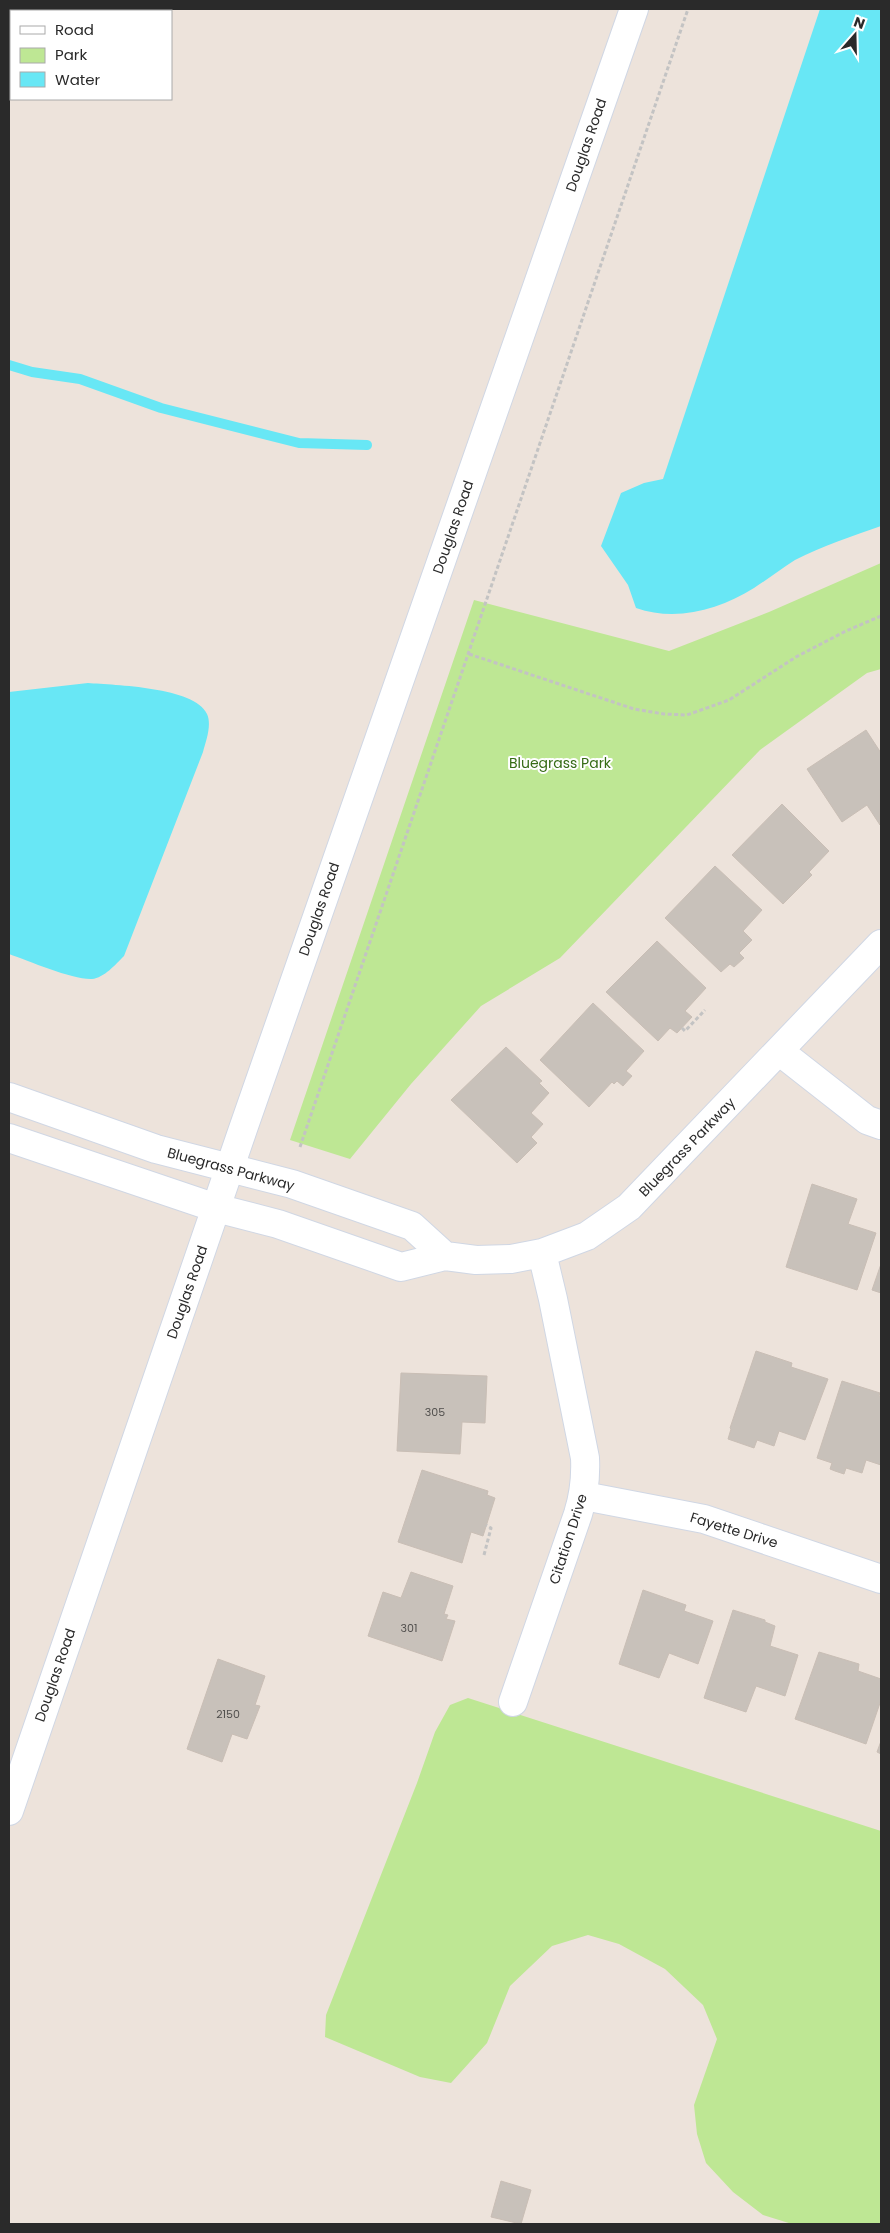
<svg xmlns="http://www.w3.org/2000/svg" width="890" height="2233" font-family="Poppins,sans-serif">
	<style>
		.green { fill: #bee794 }
		.water { fill: #68e7f5 }
		.lines { fill: none; stroke-linecap: round; stroke-linejoin: round }
		.stream { stroke: #68e7f5; stroke-width: 10 }
		.building { fill: #c8c1ba; stroke: #c9beb5 }
		.street-casing { stroke: #d0d7e4; stroke-width: 30 }
		.secondary-casing { stroke: #d0d7e4; stroke-width: 30 }
		.path { stroke: #c3c3c3; stroke-width: 3; stroke-dasharray: 4 2.5; stroke-linecap: butt }
		.street { stroke: #fff; stroke-width: 28 }
		.secondary { stroke: #fff; stroke-width: 28 }
		.labels { text-anchor: middle; stroke-width: 4; stroke-linejoin: round; paint-order: stroke }
		.number-label { font-size: 11px; fill: #52504e }
		.street-label { font-size: 14px; fill: #2a2a2a; stroke: #fff }
		.park-label { font-size: 14px; fill: #366c16; stroke: #fff }
	</style>
	<rect width="100%" height="100%" fill="#ede3db"/>
	<!-- green -->
	<path class="green" d="M 881,563 L 881,669 L 867,673 L 760,750 L 560,958 L 481,1006 L 411,1084 L 350,1159 L 290,1140 L 474,600 L 669,651 L 769,612 Z
		M 468,1698 L 881,1831 L 881,2224 L 792,2224 L 763,2215 L 733,2192 L 706,2163 L 697,2134 L 694,2105 L 717,2039 L 703,2005 L 665,1969 L 619,1944 L 588,1935 L 552,1946 L 510,1986 L 487,2043 L 451,2083 L 420,2077 L 325,2037 L 326,2015 L 417,1783 L 435,1732 L 450,1705 Z"/>
	<!-- water -->
	<path class="water" d="M 9,9 L 92,9 L 90,11 L 11,11 L 11,24 L 9,24 Z
		M 820,9 L 881,9 L 881,526 C 853,536 822,546 795,560 C 781,569 768,579 754,588 C 719,610 676,622 636,608 L 628,585 L 601,546 L 621,493 L 644,483 L 663,479 Z
		M 88,683 C 114,685 195,687 207,714 C 212,725 206,741 203,752 L 124,956 C 116,964 104,978 92,979 C 73,980 29,961 9,954 L 9,692 Z"/>
	<g class="lines">
		<!-- stream -->
		<path class="stream" d="M 9,365 L 32,372 L 80,379 L 161,408 L 299,443 L 367,445"/>
	</g>
	<!-- building -->
	<path class="building" d="M 866,730 L 881,753 L 880,825 L 867,805 L 842,822 L 807,769 Z
		M 782,804 L 829,851 L 809,872 L 812,875 L 783,904 L 732,855 Z
		M 715,866 L 762,910 L 743,931 L 752,940 L 739,953 L 744,958 L 734,967 L 730,964 L 721,972 L 665,918 Z
		M 657,941 L 706,988 L 685,1011 L 692,1017 L 677,1033 L 670,1028 L 658,1041 L 606,992 Z
		M 593,1003 L 644,1051 L 626,1071 L 632,1076 L 623,1086 L 617,1081 L 614,1084 L 612,1082 L 589,1107 L 540,1060 Z
		M 506,1047 L 542,1081 L 539,1083 L 549,1093 L 531,1113 L 543,1124 L 531,1137 L 537,1143 L 517,1163 L 451,1100 Z
		M 812,1184 L 857,1199 L 848,1224 L 876,1233 L 857,1290 L 786,1267 Z
		M 881,1264 L 881,1293 L 872,1290 Z
		M 756,1351 L 792,1363 L 791,1367 L 828,1379 L 805,1440 L 779,1431 L 774,1446 L 757,1440 L 754,1448 L 728,1439 L 731,1429 L 730,1428 Z
		M 401,1373 L 487,1376 L 485,1423 L 462,1422 L 460,1454 L 397,1451 Z
		M 842,1381 L 880,1393 L 879,1396 L 881,1397 L 881,1465 L 866,1460 L 862,1473 L 846,1468 L 844,1474 L 835,1471 L 830,1469 L 832,1463 L 817,1458 Z
		M 422,1470 L 488,1491 L 487,1495 L 495,1498 L 483,1536 L 471,1532 L 462,1563 L 398,1542 Z
		M 411,1572 L 453,1586 L 444,1614 L 448,1615 L 446,1619 L 455,1621 L 442,1661 L 368,1636 L 383,1592 L 401,1598 Z
		M 643,1590 L 686,1605 L 684,1611 L 713,1621 L 698,1664 L 669,1653 L 659,1678 L 619,1664 Z
		M 733,1610 L 765,1620 L 765,1622 L 775,1626 L 770,1646 L 798,1655 L 785,1696 L 756,1686 L 746,1712 L 704,1698 Z
		M 819,1652 L 859,1664 L 858,1671 L 881,1679 L 881,1700 L 866,1744 L 795,1719 Z
		M 218,1659 L 265,1676 L 255,1705 L 260,1706 L 247,1739 L 232,1734 L 222,1762 L 187,1749 Z
		M 881,1741 L 881,1754 L 877,1752 Z
		M 501,2181 L 531,2190 L 521,2224 L 491,2217 Z"/>
	<g class="lines">
		<!-- street casing -->
		<g class="street-casing">
			<path id="street" d="M 779,1051 L 867,1120 L 881,1125
				M 9,1097 L 156,1149 L 292,1184 L 412,1226 L 445,1256
				M 9,1138 L 216,1208 L 278,1224 L 401,1267 L 445,1256 L 476,1260 L 511,1259 L 542,1253 L 587,1236 L 629,1207 L 881,944
				M 584,1496 L 704,1519 L 881,1579
				M 513,1702 L 578,1514 C 584,1495 586,1478 585,1458 L 553,1299 L 542,1253"/>
		</g>
		<!-- secondary casing -->
		<g class="secondary-casing">
			<path id="secondary" d="M 9,1811 L 243,1129 L 634,9"/>
		</g>
		<!-- path -->
		<path class="path" d="M 469,654 L 634,709 L 664,714 L 687,715 L 729,700 L 796,657 L 846,631 L 881,616
			M 682,1028 L 685,1031 L 705,1010
			M 300,1147 L 688,9
			M 484,1555 L 491,1528 L 486,1525"/>
		<!-- street -->
		<use href="#street" class="street"/>
		<!-- secondary -->
		<use href="#secondary" class="secondary"/>
	</g>
	<g class="labels">
		<!-- number labels -->
		<g class="number-label">
			<text x="435" y="1416">305</text>
			<text x="409" y="1632">301</text>
			<text x="228" y="1718">2150</text>
		</g>
		<!-- street labels -->
		<g class="street-label">
			<text transform="translate(586 145) rotate(-71)" y="5">Douglas Road</text>
			<text transform="translate(453 527) rotate(-71)" y="5">Douglas Road</text>
			<text transform="translate(319 909) rotate(-71)" y="5">Douglas Road</text>
			<text transform="translate(687 1147) rotate(-46)" y="5">Bluegrass Parkway</text>
			<text transform="translate(231 1169) rotate(15)" y="5">Bluegrass Parkway</text>
			<text transform="translate(187 1292) rotate(-71)" y="5">Douglas Road</text>
			<text transform="translate(734 1530) rotate(17)" y="5">Fayette Drive</text>
			<text transform="translate(568 1539) rotate(-72)" y="5">Citation Drive</text>
			<text transform="translate(55 1675) rotate(-71)" y="5">Douglas Road</text>
		</g>
		<!-- park labels -->
		<g class="park-label">
			<text x="560" y="768">Bluegrass Park</text>
		</g>
	</g>
	<!-- border -->
	<rect width="890" height="2233" fill="none" stroke="#2a2a2a" stroke-width="20"/>
	<!-- legend -->
	<rect x="10" y="10" width="162" height="90" fill="#ffffff" stroke="#aaaaaa"/>
	<rect x="20" y="26" width="25" height="8" fill="#ffffff" stroke="#aaaaaa"/>
	<text x="55" y="35" font-size="15" fill="#2a2a2a">Road</text>
	<rect x="20" y="48" width="25" height="15" fill="#bee794" stroke="#aaaaaa"/>
	<text x="55" y="60" font-size="15" fill="#2a2a2a">Park</text>
	<rect x="20" y="72" width="25" height="15" fill="#68e7f5" stroke="#aaaaaa"/>
	<text x="55" y="85" font-size="15" fill="#2a2a2a">Water</text>
	<!-- north arrow -->
	<g transform="translate(855 35) rotate(20)" stroke="#ffffff" stroke-width="4" paint-order="stroke">
	<path d="M0-4L9 19L0 12L-9 19Z" fill="#2a2a2a"/>
	<text y="-8" font-size="14" font-weight="bold" text-anchor="middle" fill="#2a2a2a">N</text>
	</g>
</svg>
